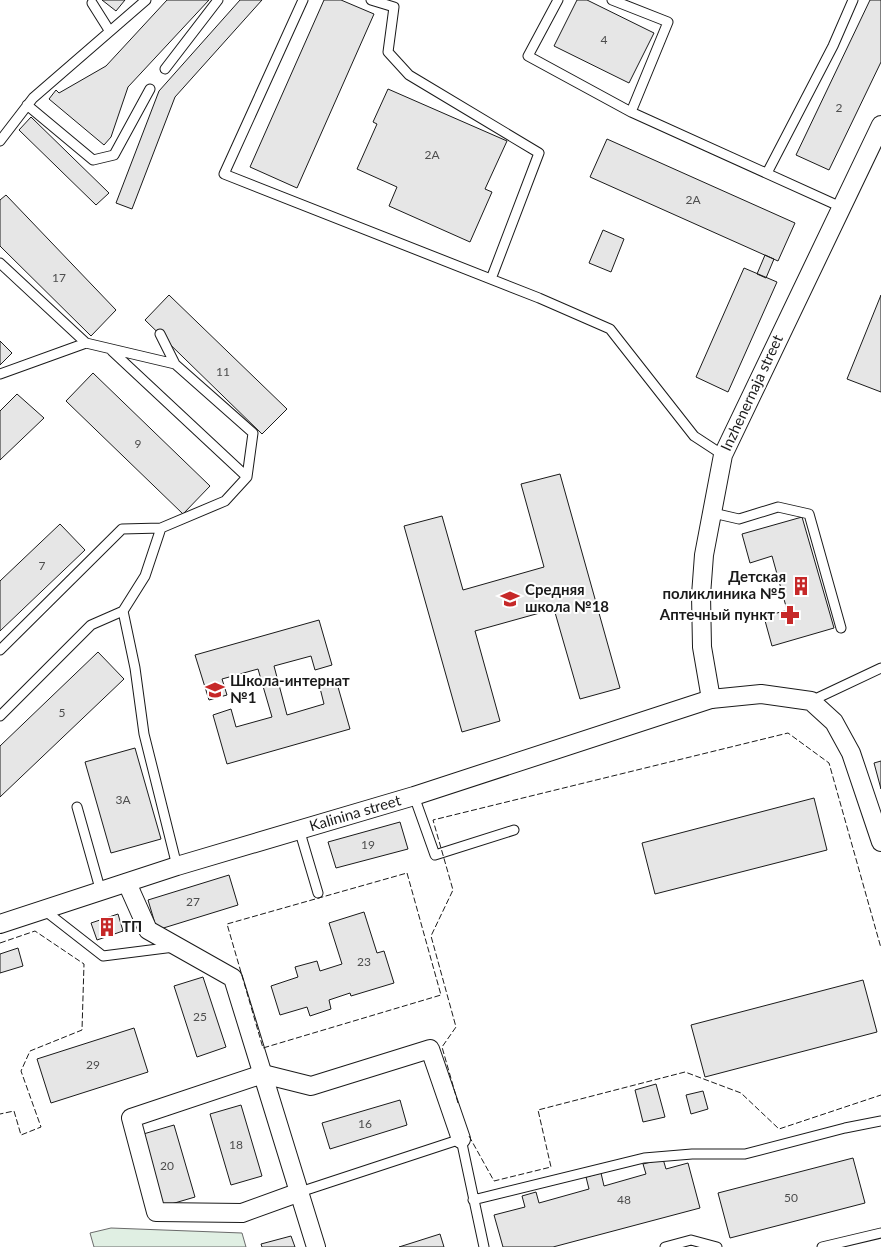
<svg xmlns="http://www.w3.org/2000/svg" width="881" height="1247" font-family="Lato,sans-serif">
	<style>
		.green { fill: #e0efe3; stroke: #6a6a6a }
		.building { fill: #e6e6e6; stroke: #1a1a1a }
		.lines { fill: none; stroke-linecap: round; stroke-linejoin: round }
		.lane-casing { stroke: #1a1a1a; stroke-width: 11 }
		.street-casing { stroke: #1a1a1a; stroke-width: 20 }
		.lane { stroke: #fff; stroke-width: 9 }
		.street { stroke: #fff; stroke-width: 18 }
		.fence { stroke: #1a1a1a; stroke-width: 1; stroke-dasharray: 6 2.5; stroke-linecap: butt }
		.labels { text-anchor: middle; stroke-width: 4; stroke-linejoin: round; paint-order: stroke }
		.number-label { font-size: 12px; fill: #4d4d4d }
		.street-label { font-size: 15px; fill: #1a1a1a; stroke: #fff }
		.poi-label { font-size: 15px; font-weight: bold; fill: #1a1a1a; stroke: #fff; text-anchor: start }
	</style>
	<rect width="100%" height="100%" fill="#fff"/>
	<!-- green -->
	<path class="green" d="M 111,1228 L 242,1233 L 246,1247 L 94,1247 L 90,1233 Z"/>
	<!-- building -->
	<path class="building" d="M 102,0 L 125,0 L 116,11 Z
		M 167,0 L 209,0 L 128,87 L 111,137 L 104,145 L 49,99 L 56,90 L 59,93 L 106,66 Z
		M 240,0 L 262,0 L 175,97 L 132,209 L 116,203 L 159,91 Z
		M 324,0 L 341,0 L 374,14 L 297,188 L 250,167 Z
		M 577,0 L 587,0 L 654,33 L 629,83 L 554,46 Z
		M 870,0 L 881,0 L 881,62 L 829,170 L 796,155 Z
		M 388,89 L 507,141 L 485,189 L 492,192 L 470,242 L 389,206 L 397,187 L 357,169 L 377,124 L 373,122 Z
		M 31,117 L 109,193 L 96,205 L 19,130 Z
		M 607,139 L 795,223 L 778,261 L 590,177 Z
		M 6,195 L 116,310 L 91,336 L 0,246 L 0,200 Z
		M 603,230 L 624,239 L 611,272 L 589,263 Z
		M 765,255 L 774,259 L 766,278 L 757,274 Z
		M 744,268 L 777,282 L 728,392 L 696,377 Z
		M 169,295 L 287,409 L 262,434 L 145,320 Z
		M 881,295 L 881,392 L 847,379 Z
		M 0,341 L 12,353 L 0,365 Z
		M 93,373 L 210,486 L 183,514 L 66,401 Z
		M 17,394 L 44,418 L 0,460 L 0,411 Z
		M 560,474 L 620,688 L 580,699 L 554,609 L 475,631 L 500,721 L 462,732 L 404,526 L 442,516 L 463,590 L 544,567 L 521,484 Z
		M 802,517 L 834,628 L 772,646 L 764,617 L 787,610 L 772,556 L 750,563 L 742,534 Z
		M 60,524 L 85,550 L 0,631 L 0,581 Z
		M 319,620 L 332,665 L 315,670 L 311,656 L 274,666 L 287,715 L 324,704 L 319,684 L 336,680 L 350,729 L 227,764 L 213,715 L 231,709 L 236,727 L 272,717 L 258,669 L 222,679 L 227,695 L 209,700 L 195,655 Z
		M 98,652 L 124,679 L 0,797 L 0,746 Z
		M 135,748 L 161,839 L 111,853 L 85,762 Z
		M 881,761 L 881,789 L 874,763 Z
		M 814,798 L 827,850 L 655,894 L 642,843 Z
		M 400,822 L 408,849 L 336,868 L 328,842 Z
		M 229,875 L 238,905 L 157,930 L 148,900 Z
		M 364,912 L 377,953 L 384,951 L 394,983 L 351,996 L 350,993 L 329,1000 L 331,1009 L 310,1016 L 307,1007 L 280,1015 L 271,986 L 298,977 L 295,967 L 317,961 L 320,971 L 342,964 L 329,923 Z
		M 118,914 L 123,931 L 97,940 L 91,923 Z
		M 18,948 L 23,966 L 0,973 L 0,954 Z
		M 203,977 L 226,1047 L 197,1057 L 174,986 Z
		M 863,980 L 877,1032 L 705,1077 L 691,1025 Z
		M 134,1028 L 148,1072 L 51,1103 L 37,1059 Z
		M 656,1084 L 665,1117 L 643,1122 L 635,1090 Z
		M 703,1091 L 708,1109 L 691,1114 L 686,1095 Z
		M 400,1100 L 407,1125 L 330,1149 L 322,1123 Z
		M 241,1105 L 262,1176 L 231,1185 L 210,1114 Z
		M 174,1125 L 195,1197 L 161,1207 L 140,1135 Z
		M 853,1158 L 865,1203 L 730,1238 L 718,1193 Z
		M 663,1159 L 666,1169 L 688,1163 L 700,1208 L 553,1247 L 503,1247 L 494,1215 L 525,1207 L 522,1196 L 536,1192 L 539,1203 L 589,1189 L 586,1177 L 601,1173 L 604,1186 L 646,1174 L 643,1164 Z
		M 440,1234 L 444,1247 L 399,1247 Z
		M 291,1236 L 295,1247 L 262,1247 L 261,1244 Z"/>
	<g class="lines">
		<!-- lane casing -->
		<g class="lane-casing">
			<path id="lane" d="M 303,0 L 224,174 L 539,298 L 610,329 L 694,436 L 723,455
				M 371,0 L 394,7 L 388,52 L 409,75 L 539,153 L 491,279
				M 558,0 L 528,56 L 631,112 L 841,207
				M 612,0 L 668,22 L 631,112
				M 92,3 L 109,30
				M 165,69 L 218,0
				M 27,105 L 93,160 L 114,155 L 150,89
				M 0,141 L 33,98 L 146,0
				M 767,173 L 833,46 L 853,0
				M 0,263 L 86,343
				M 160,334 L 175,364
				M 112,351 L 247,477
				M 0,374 L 86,343 L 175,364 L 253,433 L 247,477 L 225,501 L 161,528 L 122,529 L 0,650
				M 713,513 L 739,519 L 778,507 L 809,514 L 841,628
				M 161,528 L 145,576 L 123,611 L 135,668 L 144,734 L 177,866
				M 811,701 L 881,668
				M 0,716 L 91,625 L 123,611
				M 414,796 L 435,855 L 514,830
				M 77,807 L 101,892
				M 299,829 L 318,893
				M 44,910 L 103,956 L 174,947
				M 300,1192 L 461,1139 L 484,1247
				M 473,1200 L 644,1158 L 692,1154 L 745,1154 L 845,1128 L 881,1121
				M 665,1247 L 691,1240 L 717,1247
				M 822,1247 L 881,1233"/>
		</g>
		<!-- street casing -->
		<g class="street-casing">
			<g id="street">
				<path d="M 881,125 L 723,455 L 704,555 L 701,595 L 702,647 L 711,699 L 761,694 L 811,701 L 834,722 L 851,753 L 881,842"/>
				<path d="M 127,883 L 148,930 L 233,978 L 316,1247"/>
				<path id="s1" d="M 0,924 L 177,866 L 414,796 L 711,699"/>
				<path d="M 300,1192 L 242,1213 L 156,1212 L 131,1118 L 263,1074 L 311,1086 L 430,1049 L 461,1139"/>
			</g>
		</g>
		<!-- lane -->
		<use href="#lane" class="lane"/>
		<!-- street -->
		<use href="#street" class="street"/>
		<!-- fence -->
		<path class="fence" d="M 407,873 L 441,995 L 263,1048 L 227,924 Z
			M 0,943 L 35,931 L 84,964 L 82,1030 L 30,1051 L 21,1071 L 41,1127 L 21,1135 L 14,1111 L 0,1114
			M 458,1103 L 442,1047 L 456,1027 L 431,936 L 453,890 L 433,820 L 788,733 L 829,763 L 881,948
			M 469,1136 L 494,1181 L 551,1167 L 538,1110 L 685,1072 L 741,1093 L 779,1129 L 881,1095"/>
	</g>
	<!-- icons -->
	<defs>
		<g id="building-bare" transform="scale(1.5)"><path d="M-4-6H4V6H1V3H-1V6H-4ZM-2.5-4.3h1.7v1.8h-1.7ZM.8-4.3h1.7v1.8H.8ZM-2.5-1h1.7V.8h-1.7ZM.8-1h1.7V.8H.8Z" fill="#c62828" stroke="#fff" stroke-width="2.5" paint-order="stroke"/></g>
		<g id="school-bare" transform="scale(1.5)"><path d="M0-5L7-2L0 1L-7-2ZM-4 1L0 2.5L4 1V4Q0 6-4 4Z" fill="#c62828" stroke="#fff" stroke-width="2.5" paint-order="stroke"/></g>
		<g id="pharmacy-bare" transform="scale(1.5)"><path d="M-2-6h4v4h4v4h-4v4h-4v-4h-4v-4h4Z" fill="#c62828" stroke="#fff" stroke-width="2.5" paint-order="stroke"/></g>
	</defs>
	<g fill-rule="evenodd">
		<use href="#building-bare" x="801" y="586"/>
		<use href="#school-bare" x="510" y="599"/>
		<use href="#pharmacy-bare" x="790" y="615"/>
		<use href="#school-bare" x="215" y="690"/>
		<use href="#building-bare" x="107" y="927"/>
	</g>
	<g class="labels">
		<!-- number labels -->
		<g class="number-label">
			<text x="604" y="44">4</text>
			<text x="839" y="112">2</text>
			<text x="432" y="159">2А</text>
			<text x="693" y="204">2А</text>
			<text x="59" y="282">17</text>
			<text x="223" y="376">11</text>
			<text x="138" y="448">9</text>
			<text x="42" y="570">7</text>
			<text x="62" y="717">5</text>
			<text x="123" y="804">3А</text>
			<text x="368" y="849">19</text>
			<text x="193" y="906">27</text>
			<text x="364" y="966">23</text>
			<text x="200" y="1021">25</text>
			<text x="93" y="1069">29</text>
			<text x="365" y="1128">16</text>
			<text x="236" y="1149">18</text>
			<text x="167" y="1170">20</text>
			<text x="791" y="1202">50</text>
			<text x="624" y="1204">48</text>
		</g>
		<!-- street labels -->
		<g class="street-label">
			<text transform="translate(752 393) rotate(-65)" y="5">Inzhenernaja street</text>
			<text dy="5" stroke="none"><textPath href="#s1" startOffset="372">Kalinina street</textPath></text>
		</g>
		<!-- poi labels -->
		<g class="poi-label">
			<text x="786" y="582" text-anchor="end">Детская<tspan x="786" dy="17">поликлиника №5</tspan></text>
			<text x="525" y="595">Средняя<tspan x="525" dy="17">школа №18</tspan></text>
			<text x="775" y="620" text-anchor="end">Аптечный пункт</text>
			<text x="230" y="686">Школа-интернат<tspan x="230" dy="17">№1</tspan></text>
			<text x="122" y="932">ТП</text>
		</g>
	</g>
</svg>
